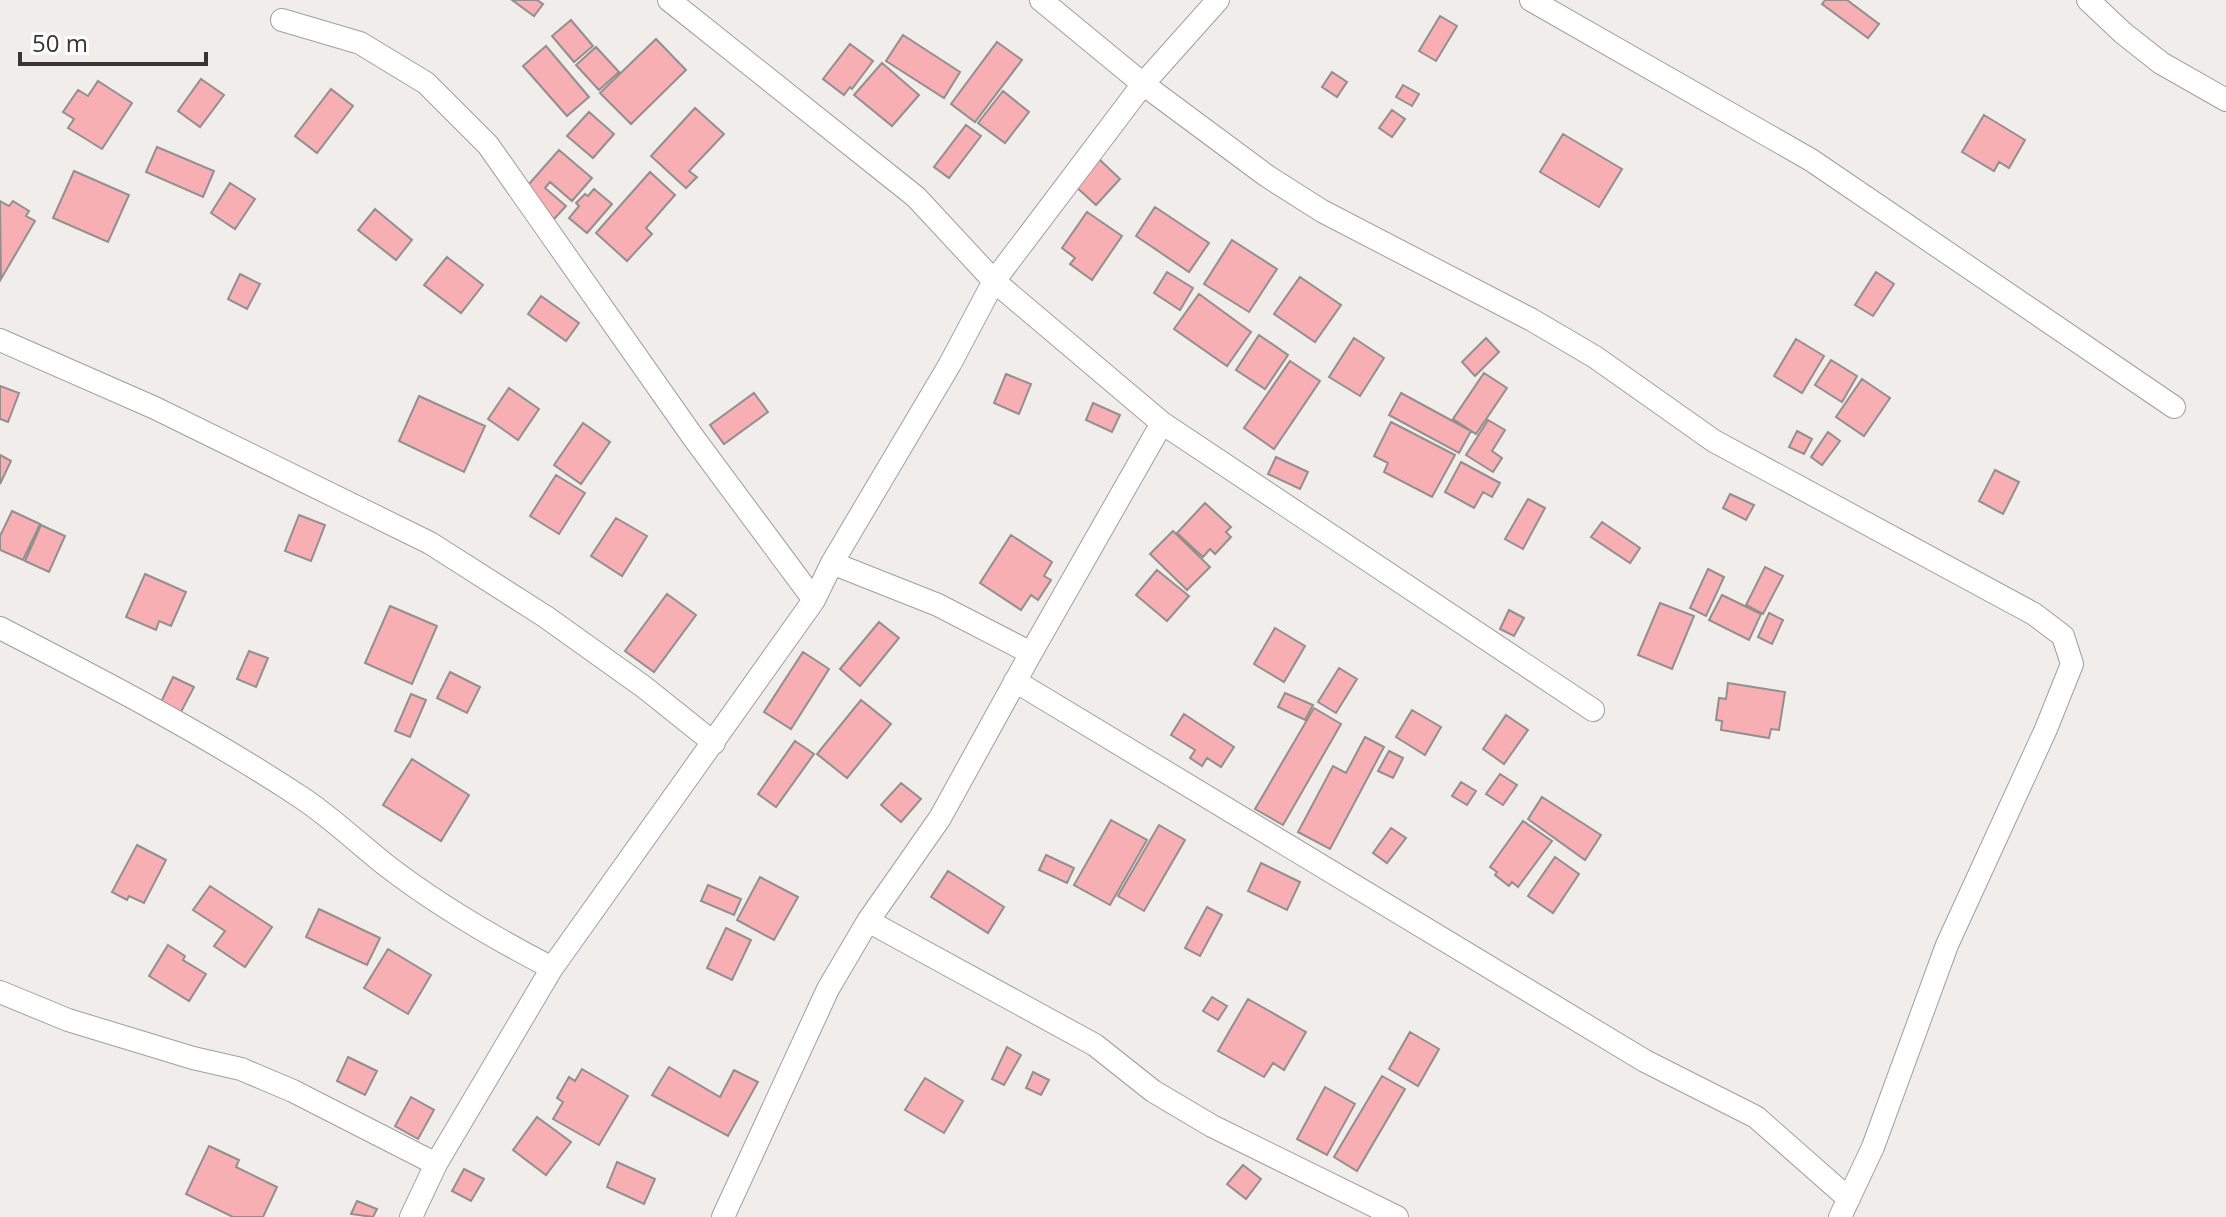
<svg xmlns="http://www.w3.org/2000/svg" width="2226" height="1217" font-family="'Open Sans',sans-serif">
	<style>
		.building { fill: #f8afb3; stroke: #938f8f; stroke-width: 2 }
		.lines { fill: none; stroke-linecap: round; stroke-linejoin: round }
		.street-casing { stroke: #a29e9d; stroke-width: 24 }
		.street { stroke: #fff; stroke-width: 22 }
	</style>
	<rect width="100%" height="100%" fill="#f1edeb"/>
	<!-- building -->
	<path class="building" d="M 512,0 L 537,0 L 543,4 L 534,16 Z
		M 1825,0 L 1847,0 L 1879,24 L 1868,38 L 1822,4 Z
		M 1440,16 L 1457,26 L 1436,61 L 1419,51 Z
		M 571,20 L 593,46 L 574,62 L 552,36 Z
		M 903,35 L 960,72 L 944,98 L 886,61 Z
		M 656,39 L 686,70 L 631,124 L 600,93 Z
		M 997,42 L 1022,60 L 975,122 L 951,104 Z
		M 850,44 L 873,61 L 852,89 L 850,87 L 844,95 L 823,79 Z
		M 546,46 L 589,97 L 567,116 L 523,66 Z
		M 596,47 L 619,72 L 599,90 L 576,65 Z
		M 882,63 L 919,95 L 892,126 L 854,95 Z
		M 1332,72 L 1347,82 L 1337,97 L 1322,87 Z
		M 201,79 L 224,95 L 200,127 L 178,111 Z
		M 98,81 L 132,103 L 102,149 L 68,128 L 74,119 L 63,112 L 78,90 L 88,96 Z
		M 1403,85 L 1419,94 L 1412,106 L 1396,97 Z
		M 331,89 L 353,106 L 317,153 L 295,136 Z
		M 1003,91 L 1029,112 L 1005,143 L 978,123 Z
		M 695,108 L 724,134 L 689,171 L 697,177 L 686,188 L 651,156 Z
		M 1392,110 L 1405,119 L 1392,137 L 1379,128 Z
		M 589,112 L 614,134 L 593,158 L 567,136 Z
		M 1984,115 L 2025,140 L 2009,168 L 1999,162 L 1994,171 L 1962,152 Z
		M 966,125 L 981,136 L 949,178 L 934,167 Z
		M 1563,134 L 1622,169 L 1599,207 L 1540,172 Z
		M 157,147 L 214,171 L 203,197 L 146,172 Z
		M 559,150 L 592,178 L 572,201 L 550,182 L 545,188 L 566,206 L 554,219 L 522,192 Z
		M 1099,159 L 1120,179 L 1096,205 L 1074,185 Z
		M 74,171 L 129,195 L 108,242 L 53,218 Z
		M 650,172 L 675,195 L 646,228 L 652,234 L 627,261 L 596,233 Z
		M 230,183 L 255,199 L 235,229 L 211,213 Z
		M 594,189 L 612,204 L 587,233 L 569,218 L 579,206 L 576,203 L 585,194 L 588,196 Z
		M 0,201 L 9,206 L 13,201 L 29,211 L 26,216 L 35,221 L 1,279 Z
		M 1155,207 L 1209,243 L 1189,272 L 1136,236 Z
		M 375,209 L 412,240 L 396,260 L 358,230 Z
		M 1087,212 L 1122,236 L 1092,280 L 1070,264 L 1075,258 L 1062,248 Z
		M 1232,240 L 1277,269 L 1249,312 L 1204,284 Z
		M 447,257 L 483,285 L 461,313 L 424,285 Z
		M 1167,272 L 1193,288 L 1180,310 L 1154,293 Z
		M 1876,272 L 1894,284 L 1873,316 L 1855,305 Z
		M 240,274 L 260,284 L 247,309 L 228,299 Z
		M 1300,277 L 1341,305 L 1315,342 L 1274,314 Z
		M 1199,294 L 1251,332 L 1227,366 L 1174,329 Z
		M 541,296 L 579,323 L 566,341 L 528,314 Z
		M 1259,335 L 1288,355 L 1265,389 L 1236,370 Z
		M 1354,338 L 1384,358 L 1360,396 L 1329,377 Z
		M 1486,338 L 1499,352 L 1475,376 L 1462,362 Z
		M 1796,339 L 1824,356 L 1802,393 L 1774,376 Z
		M 1831,360 L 1857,376 L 1842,402 L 1815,385 Z
		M 1290,361 L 1320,381 L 1274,449 L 1244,428 Z
		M 1484,373 L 1507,388 L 1476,434 L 1453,419 Z
		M 1006,374 L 1031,384 L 1019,414 L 994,403 Z
		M 1862,379 L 1890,398 L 1864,436 L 1836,417 Z
		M 0,386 L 19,393 L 8,422 L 0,419 Z
		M 509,388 L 539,409 L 518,440 L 488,419 Z
		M 754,393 L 768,412 L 724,444 L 710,425 Z
		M 1401,393 L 1471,431 L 1459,453 L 1389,415 Z
		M 419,396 L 485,426 L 464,472 L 399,441 Z
		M 1093,403 L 1120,415 L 1112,432 L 1086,420 Z
		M 1488,420 L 1505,430 L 1492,451 L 1502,458 L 1493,472 L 1466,455 Z
		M 1391,422 L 1455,455 L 1432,497 L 1384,472 L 1388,463 L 1374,456 Z
		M 583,423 L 610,442 L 581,484 L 554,465 Z
		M 1797,431 L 1812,439 L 1804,454 L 1789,447 Z
		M 1828,432 L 1840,441 L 1822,465 L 1811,457 Z
		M 0,455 L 11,461 L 0,484 Z
		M 1276,457 L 1308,472 L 1300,489 L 1268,474 Z
		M 1461,462 L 1500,483 L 1492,497 L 1483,492 L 1474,508 L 1445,492 Z
		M 1995,470 L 2019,482 L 2003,514 L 1979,501 Z
		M 556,475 L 585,493 L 559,534 L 530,516 Z
		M 1730,494 L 1754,505 L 1746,520 L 1723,508 Z
		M 1528,499 L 1545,508 L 1523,549 L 1505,539 Z
		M 1205,503 L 1231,527 L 1226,532 L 1231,537 L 1215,554 L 1210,549 L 1203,557 L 1177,533 Z
		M 12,511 L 40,524 L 23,560 L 0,550 L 0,536 Z
		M 299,515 L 325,525 L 311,561 L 285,551 Z
		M 616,518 L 647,536 L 622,576 L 591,556 Z
		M 1602,522 L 1640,548 L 1630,563 L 1591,537 Z
		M 41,525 L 65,536 L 49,572 L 25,561 Z
		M 1173,531 L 1210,567 L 1187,590 L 1150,554 Z
		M 1011,535 L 1052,562 L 1044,576 L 1051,580 L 1038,600 L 1031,595 L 1021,610 L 980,583 Z
		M 1765,567 L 1783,576 L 1763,614 L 1746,605 Z
		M 1708,569 L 1724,577 L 1706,616 L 1690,608 Z
		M 1157,570 L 1189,596 L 1167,621 L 1136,595 Z
		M 145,574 L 186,592 L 171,626 L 159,621 L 156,630 L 126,617 Z
		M 667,594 L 696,615 L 654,672 L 625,651 Z
		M 1722,595 L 1761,614 L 1749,640 L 1709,620 Z
		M 1660,603 L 1694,616 L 1672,669 L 1638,655 Z
		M 390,606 L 437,626 L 412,684 L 365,663 Z
		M 1509,610 L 1524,618 L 1514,636 L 1500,629 Z
		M 1769,613 L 1783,620 L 1772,644 L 1758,637 Z
		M 879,622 L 899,638 L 860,686 L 840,669 Z
		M 1275,628 L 1305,646 L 1284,682 L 1254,664 Z
		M 249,651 L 268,658 L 256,687 L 237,679 Z
		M 803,652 L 829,669 L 791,729 L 764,712 Z
		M 1339,668 L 1357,679 L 1336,713 L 1318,702 Z
		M 450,672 L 480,687 L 467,713 L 437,698 Z
		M 173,677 L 194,687 L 181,712 L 161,702 Z
		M 1728,683 L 1785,692 L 1779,730 L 1771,729 L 1769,738 L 1721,730 L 1722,721 L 1716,720 L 1719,698 L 1726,699 Z
		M 1285,693 L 1313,705 L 1305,720 L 1278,707 Z
		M 411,694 L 426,700 L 410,737 L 395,731 Z
		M 861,700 L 891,724 L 847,778 L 817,754 Z
		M 1314,708 L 1341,724 L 1283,825 L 1255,809 Z
		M 1412,710 L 1441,727 L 1425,755 L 1396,737 Z
		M 1184,714 L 1234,747 L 1221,767 L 1207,758 L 1202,766 L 1190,758 L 1195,750 L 1171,735 Z
		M 1506,715 L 1528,730 L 1504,764 L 1483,749 Z
		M 1365,737 L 1384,747 L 1330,849 L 1298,832 L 1333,766 L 1346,773 Z
		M 795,741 L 814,754 L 776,807 L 758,794 Z
		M 1389,751 L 1403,758 L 1393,778 L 1378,771 Z
		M 412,759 L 469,795 L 441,841 L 383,805 Z
		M 1500,774 L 1517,785 L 1503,805 L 1486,794 Z
		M 1461,782 L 1476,791 L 1467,805 L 1452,796 Z
		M 901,783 L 921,799 L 901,822 L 881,805 Z
		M 1542,797 L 1601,835 L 1585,860 L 1528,819 Z
		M 1111,820 L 1147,840 L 1110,905 L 1074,885 Z
		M 1523,821 L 1552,841 L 1518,887 L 1512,882 L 1509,886 L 1495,875 L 1497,872 L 1490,867 Z
		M 1159,825 L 1185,840 L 1144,911 L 1118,896 Z
		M 1391,828 L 1406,838 L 1387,863 L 1373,853 Z
		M 137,845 L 166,860 L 144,903 L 129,896 L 127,900 L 112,892 Z
		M 1046,855 L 1074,868 L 1067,883 L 1039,870 Z
		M 1555,857 L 1579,874 L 1553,913 L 1528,896 Z
		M 1261,863 L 1300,882 L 1287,910 L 1248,891 Z
		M 948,871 L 1004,907 L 988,933 L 931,897 Z
		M 760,877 L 798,897 L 774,940 L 737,920 Z
		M 708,885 L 741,899 L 734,915 L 701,901 Z
		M 210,886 L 272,927 L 245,967 L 214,946 L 225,931 L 193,910 Z
		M 1207,907 L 1222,915 L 1200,956 L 1185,948 Z
		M 319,909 L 380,938 L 367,965 L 306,937 Z
		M 726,928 L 751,940 L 732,980 L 707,968 Z
		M 168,945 L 185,956 L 183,960 L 206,974 L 189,1001 L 149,976 Z
		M 388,949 L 431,975 L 408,1014 L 364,988 Z
		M 1212,997 L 1227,1006 L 1218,1020 L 1203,1011 Z
		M 1248,999 L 1306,1032 L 1284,1070 L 1273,1063 L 1264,1077 L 1218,1051 Z
		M 1410,1032 L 1439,1049 L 1418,1086 L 1389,1069 Z
		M 1007,1047 L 1021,1055 L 1004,1085 L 992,1079 Z
		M 348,1057 L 377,1071 L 365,1095 L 337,1081 Z
		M 669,1067 L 720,1097 L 734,1070 L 758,1082 L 728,1136 L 652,1095 Z
		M 582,1069 L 628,1096 L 599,1145 L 553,1119 L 563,1102 L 557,1098 L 569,1077 L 575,1081 Z
		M 1033,1072 L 1049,1080 L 1041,1095 L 1026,1088 Z
		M 1382,1076 L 1405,1089 L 1357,1171 L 1334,1157 Z
		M 925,1078 L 963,1101 L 944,1133 L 905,1110 Z
		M 1325,1087 L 1355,1104 L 1327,1155 L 1297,1139 Z
		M 411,1097 L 434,1110 L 418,1139 L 395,1126 Z
		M 537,1117 L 571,1142 L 546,1175 L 513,1150 Z
		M 209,1146 L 239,1160 L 236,1167 L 277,1187 L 263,1217 L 233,1217 L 186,1194 Z
		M 617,1162 L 655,1179 L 644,1204 L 607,1187 Z
		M 1243,1165 L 1261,1179 L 1246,1199 L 1227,1184 Z
		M 464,1169 L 484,1179 L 471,1201 L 452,1191 Z
		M 357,1201 L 377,1209 L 373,1217 L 351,1214 Z"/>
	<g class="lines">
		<!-- street casing -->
		<g class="street-casing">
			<path id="street" d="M 669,0 L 916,197 L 994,281 L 1162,423
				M 1041,0 L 1143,84 L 1267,176 L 1322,211 L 1532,320 L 1595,357 L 1714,441 L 2034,614 L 2063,636 L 2072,664 L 2046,729 L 1947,945 L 1873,1147 L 1840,1217
				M 1531,0 L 1811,160 L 2174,407
				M 2088,0 L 2123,33 L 2161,63 L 2226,100
				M 282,20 L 360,43 L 426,83 L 488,145 L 693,437 L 814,600
				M 0,340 L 155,408 L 430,543 L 546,617 L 644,687 L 714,743
				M 0,628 C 103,681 205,734 302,798 C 332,818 359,844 387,866 C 439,906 494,938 552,968
				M 1031,653 L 1162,423 L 1593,710
				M 1015,681 L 1645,1061 L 1756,1117 L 1849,1199
				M 868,921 L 1095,1045 L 1153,1091 L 1212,1126 L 1397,1217
				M 0,992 L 68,1020 L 193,1058 L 241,1069 L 293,1091 L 436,1164
				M 411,1217 L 436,1164 L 552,968 L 814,600 L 832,563 L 950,364 L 994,281 L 1143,84 L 1218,0
				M 723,1217 L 828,989 L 868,921 L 940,818 L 1031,653 L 938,605 L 832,563"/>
		</g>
		<!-- street -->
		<use href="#street" class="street"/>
	</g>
	<!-- scale -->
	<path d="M20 52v12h186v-12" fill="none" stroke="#373635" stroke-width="4"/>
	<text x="32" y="52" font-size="24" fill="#373635" stroke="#ffffff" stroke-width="6" paint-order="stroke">50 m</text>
</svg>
